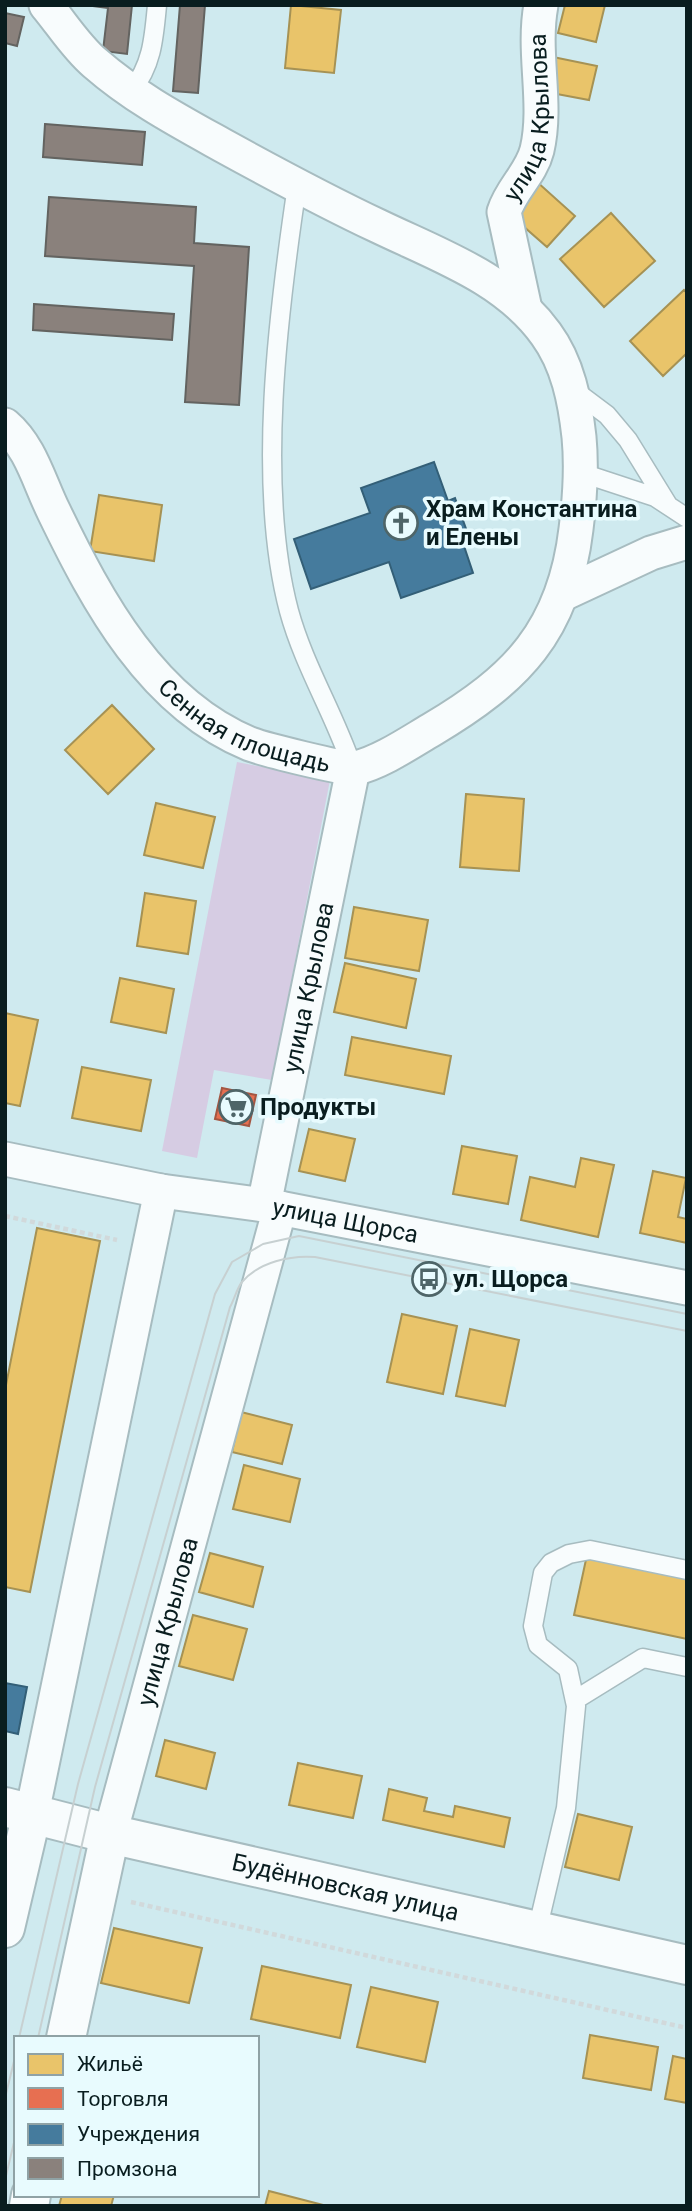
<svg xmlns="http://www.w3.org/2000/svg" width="692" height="2211" font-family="Roboto,sans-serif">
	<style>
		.green { fill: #d6cce3 }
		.homes { fill: #e9c46a; stroke: #a69254; stroke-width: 2 }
		.shops { fill: #e76f51; stroke: #a45642; stroke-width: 2 }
		.public { fill: #457b9d; stroke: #335f77; stroke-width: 2 }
		.industry { fill: #8a817c; stroke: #636360; stroke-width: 2 }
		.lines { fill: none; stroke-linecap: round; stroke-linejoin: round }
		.lane-casing { stroke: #a7bcc0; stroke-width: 21 }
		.street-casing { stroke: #a7bcc0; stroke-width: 37 }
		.secondary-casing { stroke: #a7bcc0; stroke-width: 42 }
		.path { stroke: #d1d9db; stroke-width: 4.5; stroke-dasharray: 5 3.5; stroke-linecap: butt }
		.lane { stroke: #f8fcfd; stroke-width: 18 }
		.street { stroke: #f8fcfd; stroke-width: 33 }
		.secondary { stroke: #f8fcfd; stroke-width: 38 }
		.tram { stroke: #c7d0d1; stroke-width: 2 }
		.labels { text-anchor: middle; stroke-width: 7; stroke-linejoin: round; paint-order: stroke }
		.street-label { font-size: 24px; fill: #091d1f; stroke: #e8fbfe }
		.poi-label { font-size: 24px; font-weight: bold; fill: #091d1f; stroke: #e8fbfe; text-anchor: start }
	</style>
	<rect width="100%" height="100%" fill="#cfeaef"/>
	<!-- green -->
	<path class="green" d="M 237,762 L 330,780 L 272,1080 L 214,1070 L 197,1158 L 162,1151 Z"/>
	<!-- homes -->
	<path class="homes" d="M 291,5 L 341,10 L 334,73 L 285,68 Z
		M 565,5 L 605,5 L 596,42 L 558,33 Z
		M 553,57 L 597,66 L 589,100 L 546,92 Z
		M 536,181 L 575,216 L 547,247 L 507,212 Z
		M 611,213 L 655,261 L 604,307 L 560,259 Z
		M 684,290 L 687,293 L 687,353 L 663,376 L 630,341 Z
		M 99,495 L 162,505 L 154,561 L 90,551 Z
		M 112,705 L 154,749 L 108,794 L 65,750 Z
		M 466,794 L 524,799 L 519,871 L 460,867 Z
		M 156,803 L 215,817 L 203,868 L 144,855 Z
		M 145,893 L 196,901 L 188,954 L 137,946 Z
		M 354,907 L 428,920 L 419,971 L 345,958 Z
		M 345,963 L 416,979 L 406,1028 L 334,1012 Z
		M 120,978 L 174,989 L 166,1033 L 111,1022 Z
		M 5,1013 L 38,1020 L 20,1106 L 5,1103 Z
		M 352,1037 L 451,1056 L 444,1094 L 345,1075 Z
		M 82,1067 L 151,1080 L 141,1131 L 72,1118 Z
		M 309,1129 L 355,1139 L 345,1181 L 299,1171 Z
		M 462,1146 L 517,1156 L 508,1204 L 453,1194 Z
		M 581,1158 L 614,1165 L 598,1237 L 521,1220 L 530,1177 L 575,1187 Z
		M 653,1171 L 686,1178 L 678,1217 L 687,1219 L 687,1243 L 640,1233 Z
		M 37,1228 L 100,1241 L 30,1592 L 5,1587 L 5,1390 Z
		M 402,1314 L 457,1326 L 443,1394 L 387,1382 Z
		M 470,1329 L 519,1340 L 505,1406 L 456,1396 Z
		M 241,1412 L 292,1425 L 282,1464 L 232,1452 Z
		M 244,1465 L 300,1479 L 290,1522 L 233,1509 Z
		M 210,1553 L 263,1567 L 253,1607 L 199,1592 Z
		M 587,1555 L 687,1576 L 687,1639 L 574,1615 Z
		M 193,1615 L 247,1629 L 233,1680 L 179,1666 Z
		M 165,1740 L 215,1753 L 206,1789 L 156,1776 Z
		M 298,1763 L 362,1776 L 353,1818 L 289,1805 Z
		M 389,1789 L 427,1798 L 424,1811 L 453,1817 L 455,1806 L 510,1818 L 504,1847 L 383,1820 Z
		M 578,1814 L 632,1827 L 619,1880 L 565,1867 Z
		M 114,1928 L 202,1948 L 189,2003 L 101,1983 Z
		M 262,1966 L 351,1985 L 340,2038 L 251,2019 Z
		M 371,1987 L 438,2002 L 425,2062 L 357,2047 Z
		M 590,2035 L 658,2047 L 651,2090 L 583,2078 Z
		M 673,2056 L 687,2059 L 687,2103 L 665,2099 Z
		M 269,2191 L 327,2206 L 265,2206 Z
		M 62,2195 L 114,2195 L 111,2206 L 59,2206 Z"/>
	<!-- shops -->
	<path class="shops" d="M 222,1088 L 256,1095 L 249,1126 L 215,1119 Z"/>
	<!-- public -->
	<path class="public" d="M 434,462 L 448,501 L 455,498 L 470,540 L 463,543 L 473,573 L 401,598 L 389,562 L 311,589 L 294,539 L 370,513 L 361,488 Z
		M 5,1683 L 27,1687 L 18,1734 L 5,1731 Z"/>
	<!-- industry -->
	<path class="industry" d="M 85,5 L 132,5 L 127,54 L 103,51 L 108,8 Z
		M 180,5 L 205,5 L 198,93 L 173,91 Z
		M 5,13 L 24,17 L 17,46 L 5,43 Z
		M 45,124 L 145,132 L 142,165 L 43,157 Z
		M 49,197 L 196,207 L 194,243 L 249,247 L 239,405 L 185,402 L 194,266 L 45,256 Z
		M 34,304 L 174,314 L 172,340 L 33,330 Z"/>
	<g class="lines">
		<!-- lane casing -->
		<g class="lane-casing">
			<path id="lane" d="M 131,91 C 152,66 154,38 157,5
				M 297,186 C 278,313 256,486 289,611 C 304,666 335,715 353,769
				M 571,388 L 607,415 L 628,440 L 668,505
				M 582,473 L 655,497 L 687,518
				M 575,1700 L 643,1658 L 687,1667
				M 537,1931 L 566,1808 L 576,1706 L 568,1669 L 538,1645 L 533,1626 L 543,1573 L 551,1563 L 569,1554 L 590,1550 L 687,1570"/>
		</g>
		<!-- street casing -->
		<g class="street-casing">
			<g id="street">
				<path id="s1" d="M 525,309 L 504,212 C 511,189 531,174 537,150 C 548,103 532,53 541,5"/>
				<path id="s2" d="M 5,425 C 31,447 39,482 54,512 C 97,601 152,704 250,744 C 263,749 345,770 356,768 C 381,762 409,743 431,730 C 517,679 564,631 576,529 C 580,497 582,468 579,437 C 575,401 568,364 546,334 C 506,278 438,255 378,226 C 325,201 273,173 222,145 C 177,120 134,97 95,63 C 76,47 62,24 46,5"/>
				<path d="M 563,594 L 651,553 L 687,542"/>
				<path id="s3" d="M 5,1159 L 161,1191 L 264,1205 L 687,1288"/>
				<path id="s4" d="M 264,1205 L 353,769"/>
				<path d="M 32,1813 L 161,1191"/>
				<path id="s5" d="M 110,1834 L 280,1208"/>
			</g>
		</g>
		<!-- secondary casing -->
		<g class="secondary-casing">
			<g id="secondary">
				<path id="s6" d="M 5,1807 L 110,1834 L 687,1965"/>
				<path d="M 5,1928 L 32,1813"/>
				<path d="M 66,2038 L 110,1834"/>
				<path d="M 29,2206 L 31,2195"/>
			</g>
		</g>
		<!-- path -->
		<path class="path" d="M 5,1216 L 117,1240
			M 131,1902 L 687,2028"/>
		<!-- lane -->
		<use href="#lane" class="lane"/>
		<!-- street -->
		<use href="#street" class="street"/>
		<!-- secondary -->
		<use href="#secondary" class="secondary"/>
		<!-- tram -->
		<path class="tram" d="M 19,2038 L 78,1784 L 215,1294 L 232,1262 L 263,1244 L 299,1236 L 687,1314
			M 38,2038 L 95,1787 L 230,1307 C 234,1300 237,1288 242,1282 C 259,1262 291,1255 315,1257 L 687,1331
			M 5,2098 L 16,2053
			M 5,2180 L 16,2134"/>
	</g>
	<!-- icons -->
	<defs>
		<g id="church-ring" transform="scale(1.75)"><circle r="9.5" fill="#e8fbfe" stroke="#4e6568" stroke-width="1.5"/><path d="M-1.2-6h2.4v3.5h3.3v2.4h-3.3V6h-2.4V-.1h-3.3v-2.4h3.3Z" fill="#4e6568"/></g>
		<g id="supermarket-ring" transform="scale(1.75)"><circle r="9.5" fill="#e8fbfe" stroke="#4e6568" stroke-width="1.5"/><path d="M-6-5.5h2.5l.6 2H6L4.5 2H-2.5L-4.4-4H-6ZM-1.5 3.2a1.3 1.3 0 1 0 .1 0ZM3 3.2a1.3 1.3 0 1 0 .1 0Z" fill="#4e6568"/></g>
		<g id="bus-ring" transform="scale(1.75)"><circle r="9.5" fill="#e8fbfe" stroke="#4e6568" stroke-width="1.5"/><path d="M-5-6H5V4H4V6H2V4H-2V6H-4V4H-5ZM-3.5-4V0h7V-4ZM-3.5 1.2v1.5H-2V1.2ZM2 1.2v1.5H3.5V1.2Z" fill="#4e6568"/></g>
	</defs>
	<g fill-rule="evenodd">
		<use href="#church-ring" x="401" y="523"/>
		<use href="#supermarket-ring" x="236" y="1107"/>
		<use href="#bus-ring" x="429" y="1279"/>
	</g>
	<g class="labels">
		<!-- street labels -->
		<g class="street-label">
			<text dy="8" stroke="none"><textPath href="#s1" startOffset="200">улица Крылова</textPath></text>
			<text dy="8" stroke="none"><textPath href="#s2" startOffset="399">Сенная площадь</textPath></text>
			<text dy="8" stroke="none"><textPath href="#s4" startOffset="222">улица Крылова</textPath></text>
			<text dy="8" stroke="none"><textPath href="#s3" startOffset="346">улица Щорса</textPath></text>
			<text dy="8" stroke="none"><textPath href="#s5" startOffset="220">улица Крылова</textPath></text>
			<text dy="8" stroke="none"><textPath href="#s6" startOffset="350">Будённовская улица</textPath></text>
		</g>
		<!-- poi labels -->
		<g class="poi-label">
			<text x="426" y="517">Храм Константина<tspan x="426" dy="28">и Елены</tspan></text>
			<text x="260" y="1115">Продукты</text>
			<text x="453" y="1287">ул. Щорса</text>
		</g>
	</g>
	<!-- border -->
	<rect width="692" height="2211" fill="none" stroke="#091d1f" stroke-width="14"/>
	<!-- legend -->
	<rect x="14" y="2036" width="245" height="161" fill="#e8fbfe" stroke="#8fa2a5" stroke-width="2"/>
	<rect x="28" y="2054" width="35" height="21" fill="#e9c46a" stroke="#8fa2a5" stroke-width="2"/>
	<text x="77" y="2071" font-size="21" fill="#091d1f">Жильё</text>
	<rect x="28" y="2088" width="35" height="21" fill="#e76f51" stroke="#8fa2a5" stroke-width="2"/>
	<text x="77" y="2106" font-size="21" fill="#091d1f">Торговля</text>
	<rect x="28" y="2124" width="35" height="21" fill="#457b9d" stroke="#8fa2a5" stroke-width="2"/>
	<text x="77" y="2141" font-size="21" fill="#091d1f">Учреждения</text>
	<rect x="28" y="2158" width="35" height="21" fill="#8a817c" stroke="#8fa2a5" stroke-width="2"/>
	<text x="77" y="2176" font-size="21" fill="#091d1f">Промзона</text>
</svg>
